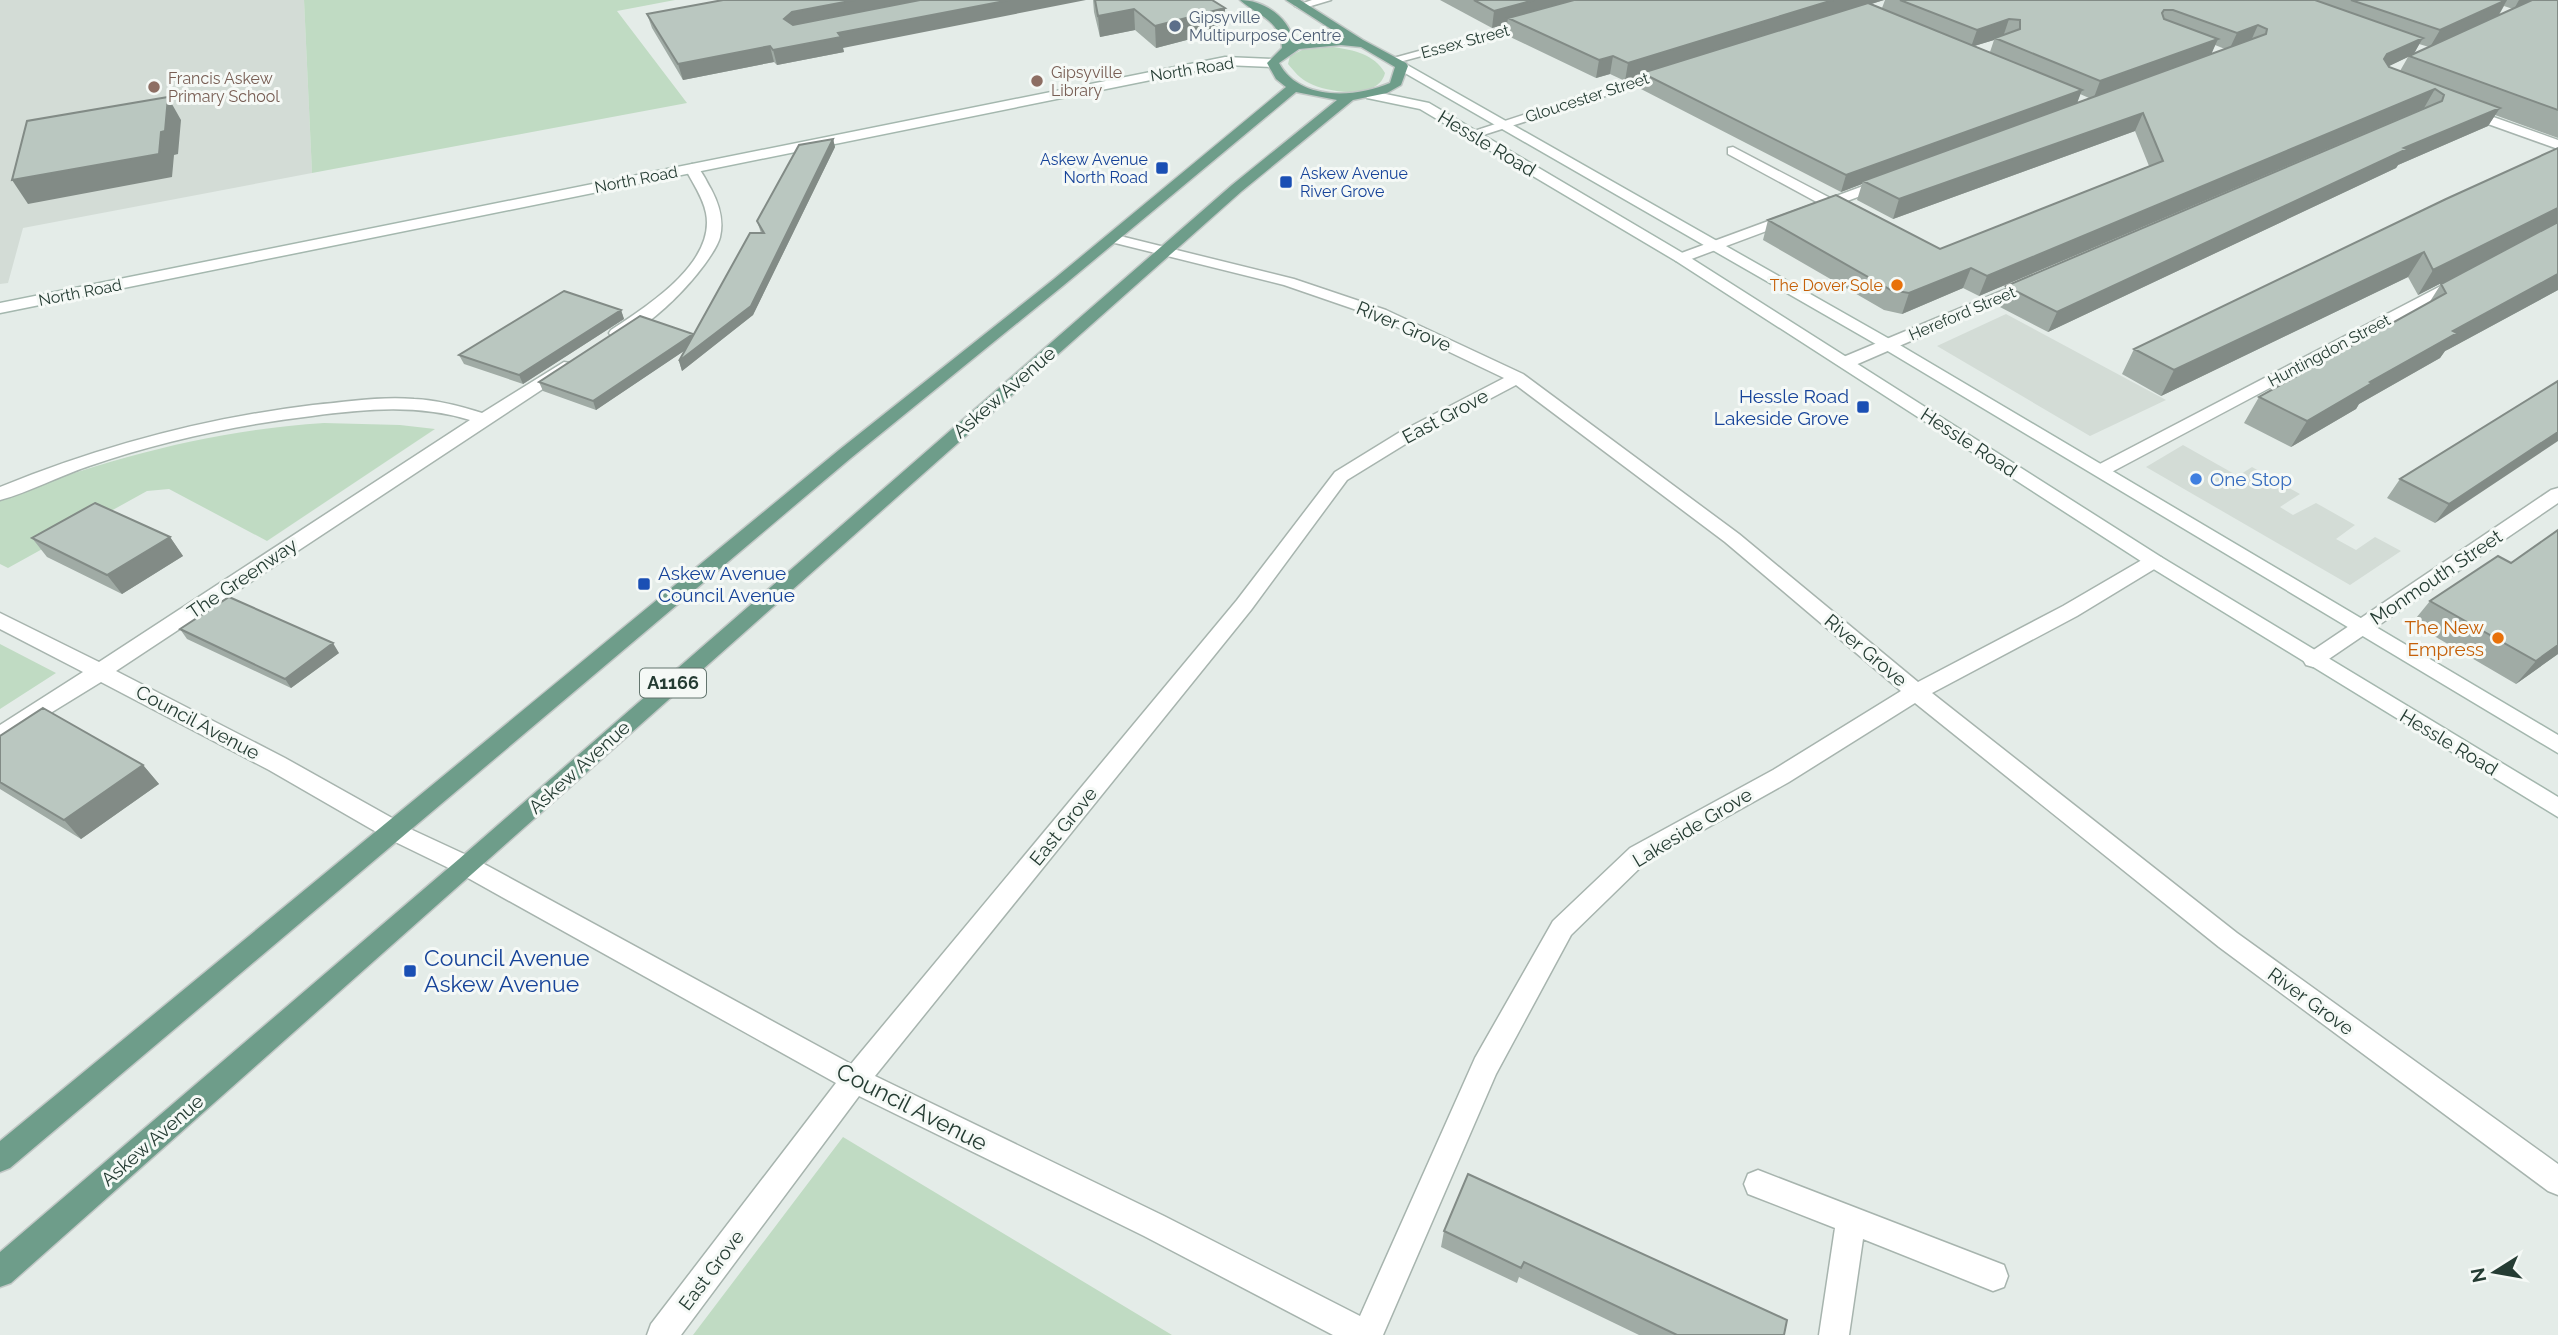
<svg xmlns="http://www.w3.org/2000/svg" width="2558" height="1335" font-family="Raleway,sans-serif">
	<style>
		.built { fill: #d3dcd6 }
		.green { fill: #c0dbc3 }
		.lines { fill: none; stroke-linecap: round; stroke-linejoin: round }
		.lane-casing { stroke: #a7b4ae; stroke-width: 3 }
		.street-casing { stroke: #a7b4ae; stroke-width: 3 }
		.secondary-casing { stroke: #a4b7ae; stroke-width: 3 }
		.primary-casing { stroke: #c2c8c6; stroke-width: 3 }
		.lane { fill: #fff; fill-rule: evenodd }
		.street { fill: #fff; fill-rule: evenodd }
		.secondary { fill: #fff; fill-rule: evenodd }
		.primary { fill: #6e9d8a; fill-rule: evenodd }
		.wall { fill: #a0aba5; fill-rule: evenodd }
		.shaded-wall { fill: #828b86 }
		.building { fill: #bac7c0; stroke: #828b86; stroke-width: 2 }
		.service-dot { fill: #5c6f8a; stroke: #f5f9f6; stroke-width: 2.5 }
		.education-dot { fill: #8d6e63; stroke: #f5f9f6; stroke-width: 2.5 }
		.transit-dot { fill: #1a4fb4; stroke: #f5f9f6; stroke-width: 2.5 }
		.food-dot { fill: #e8710a; stroke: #f5f9f6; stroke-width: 2.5 }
		.shop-dot { fill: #3f7fe0; stroke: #f5f9f6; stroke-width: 2.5 }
		.labels { text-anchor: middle; stroke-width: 6; stroke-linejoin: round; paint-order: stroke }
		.far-service-label { font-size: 16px; fill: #4e5e75; stroke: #f5f9f6; text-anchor: start }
		.far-street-label { font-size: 16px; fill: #253c33; stroke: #f5f9f6 }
		.far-education-label { font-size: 16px; fill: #785e54; stroke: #f5f9f6; text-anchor: start }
		.far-transit-label { font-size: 16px; fill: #164399; stroke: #f5f9f6; text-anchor: end }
		.far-food-label { font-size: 16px; fill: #c56008; stroke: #f5f9f6; text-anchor: end }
		.shield { fill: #f5f9f6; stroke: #63756e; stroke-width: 2 }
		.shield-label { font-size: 18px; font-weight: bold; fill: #253c33 }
		.street-label { font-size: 19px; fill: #253c33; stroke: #f5f9f6 }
		.transit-label { font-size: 19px; fill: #164399; stroke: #f5f9f6; text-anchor: end }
		.shop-label { font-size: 19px; fill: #366cbe; stroke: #f5f9f6; text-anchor: start }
		.food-label { font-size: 19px; fill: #c56008; stroke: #f5f9f6; text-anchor: end }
		.near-transit-label { font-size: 23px; fill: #164399; stroke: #f5f9f6; text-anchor: start }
		.near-street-label { font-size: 23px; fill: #253c33; stroke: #f5f9f6 }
	</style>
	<rect width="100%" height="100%" fill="#e4ece8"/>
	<!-- built -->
	<path class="built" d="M 0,0 L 304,0 L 312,173 L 23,228 L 8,283 L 0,284 Z
		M 2006,314 L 2166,400 L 2090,436 L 1937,346 Z
		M 2183,445 L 2238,476 L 2252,467 L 2300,494 L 2280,507 L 2293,515 L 2316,503 L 2355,525 L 2336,539 L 2356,550 L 2375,537 L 2401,551 L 2350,585 L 2146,467 Z"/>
	<!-- green -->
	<path class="green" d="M 304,0 L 675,0 L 617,11 L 687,103 L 312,173 Z
		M 1333,47 C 1354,50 1374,54 1385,73 C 1379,100 1328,93 1309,83 C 1300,79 1294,71 1288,64 L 1290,56 L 1302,50 Z
		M 324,423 L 400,425 L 435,429 L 267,541 L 169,489 L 147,491 L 8,568 L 0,564 L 0,499 C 106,459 211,430 324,423 Z
		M 0,644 L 56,673 L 0,709 Z
		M 843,1137 L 1172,1335 L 693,1335 Z"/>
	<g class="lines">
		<!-- lane casing -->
		<g class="lane-casing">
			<path id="lane" d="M 2465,107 L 2558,140 L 2558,149 L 2460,114 L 2460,108 Z
				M 1733,147 L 1834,200 L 1836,203 L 1829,207 L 1824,206 L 1728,154 L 1728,148 Z
				M 393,821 L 475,859 L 479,866 L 475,873 L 467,876 L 459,873 L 385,837 L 381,830 L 385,823 Z"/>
		</g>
		<!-- street casing -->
		<g class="street-casing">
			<path id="street" d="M 1312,0 L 1331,0 L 1301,9 L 1295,6 Z
				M 1532,20 L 1536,21 L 1536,25 L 1392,64 L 1386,60 Z
				M 1667,68 L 1671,69 L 1671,75 L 1477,137 L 1467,137 L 1465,134 Z
				M 692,164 C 701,167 706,181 711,189 C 719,204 724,220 720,237 C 713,264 640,344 611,336 L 609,333 L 611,330 C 647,306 716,263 706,213 C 703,197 692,182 685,168 Z
				M 1885,178 L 1892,182 L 1890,185 L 1686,261 L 1676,261 L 1674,258 L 1676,255 Z
				M 1112,234 L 1294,279 L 1386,310 L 1523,374 L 1739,534 L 1918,682 L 2063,606 L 2147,557 L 2161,557 L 2164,561 L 2161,565 L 2077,616 L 1932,693 L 2237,933 L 2558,1164 L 2558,1195 L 2548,1191 L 2219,947 L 1915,703 L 1789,782 L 1646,862 L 1571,935 L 1496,1074 L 1383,1335 L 1333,1335 L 1144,1236 L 859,1096 L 681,1335 L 647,1335 L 651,1324 L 836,1083 L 459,873 L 455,866 L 459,859 L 467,856 L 475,859 L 851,1064 L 1237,600 L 1335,472 L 1400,432 L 1504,378 L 1374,316 L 1284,285 L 1107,241 L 1105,238 ZM 1516,385 L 1725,542 L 1901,691 L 1773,770 L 1630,848 L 1553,921 L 1475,1058 L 1360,1316 L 1164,1216 L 875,1076 L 1251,610 L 1347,480 L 1412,440 Z
				M 2458,277 L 2466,282 L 2463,285 L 2106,475 L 2100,477 L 2091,471 L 2094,467 Z
				M 2028,280 L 2033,282 L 2036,285 L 2033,288 L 1853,366 L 1847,367 L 1839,362 L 1841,358 Z
				M 564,362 L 570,363 L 572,367 L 570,371 L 116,671 L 285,758 L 401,823 L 405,830 L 401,837 L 393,839 L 385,837 L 269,770 L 101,682 L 0,744 L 0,725 L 83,672 L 0,629 L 0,613 L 99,662 L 470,420 C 417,404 367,409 312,416 C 236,425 162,441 89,466 C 59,476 30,492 0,500 L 0,487 C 101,446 205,418 313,405 C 347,402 381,396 414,399 C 437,400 460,406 482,413 Z
				M 2558,488 L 2558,503 L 2320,665 L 2313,667 L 2306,665 L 2303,660 L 2306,655 L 2551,490 Z
				M 1758,1170 L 2004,1265 L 2008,1276 L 2004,1287 L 1993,1291 L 1863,1239 L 1849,1335 L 1819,1335 L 1835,1228 L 1748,1194 L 1744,1184 L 1748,1174 Z"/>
		</g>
		<!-- secondary casing -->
		<g class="secondary-casing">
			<path id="secondary" d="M 1225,57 L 1273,59 L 1279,63 L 1273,67 L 1225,65 L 0,313 L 0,303 Z
				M 1402,62 L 1893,341 L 2558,735 L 2558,753 L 1881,347 L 1398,69 L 1398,63 Z
				M 1371,91 L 1429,103 L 1686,255 L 2161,557 L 2558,797 L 2558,817 L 2147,565 L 1676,261 L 1420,109 L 1367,98 L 1365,95 Z"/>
		</g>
		<!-- primary casing -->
		<g class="primary-casing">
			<path id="primary" d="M 1240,0 C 1264,0 1290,18 1294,43 L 1313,39 L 1345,38 L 1286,0 L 1300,0 L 1363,40 L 1406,63 L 1408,66 L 1401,85 L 1387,93 L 1353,100 L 1242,191 L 11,1283 L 0,1287 L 0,1252 L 459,859 L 1232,185 L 1337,100 L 1296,92 L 1064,285 L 851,458 L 10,1168 L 0,1172 L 0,1141 L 839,450 L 1054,279 L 1286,87 L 1276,79 L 1267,63 L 1282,48 C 1281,20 1258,16 1240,0 ZM 1341,45 L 1361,47 L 1395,67 L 1390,83 C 1355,98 1299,101 1279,63 L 1299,49 Z"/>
		</g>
		<!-- lane -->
		<use href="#lane" class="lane"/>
		<!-- street -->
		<use href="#street" class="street"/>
		<!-- secondary -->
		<use href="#secondary" class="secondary"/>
		<!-- primary -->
		<use href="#primary" class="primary"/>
	</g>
	<!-- wall -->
	<path class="wall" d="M 1093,0 L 1212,0 L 1225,30 L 1156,48 L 1135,30 L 1100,37 L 1094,12 Z
		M 1440,0 L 1884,0 L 1871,4 L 1882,8 L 1885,0 L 2558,0 L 2558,138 L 2495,115 L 2488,126 L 2398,165 L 2396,168 L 2048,332 L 1998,306 L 2006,286 L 2425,108 L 1979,296 L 1963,288 L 1902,314 L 1884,310 L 1763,240 L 1768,220 L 1940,249 L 2149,166 L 2135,131 L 1893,219 L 1857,200 L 1862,184 L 1841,192 L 1639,88 L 1641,76 L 1625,81 L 1610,74 L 1596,78 L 1506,35 L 1507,24 L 1492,28 ZM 2504,6 L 2513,9 L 2499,15 ZM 1994,40 L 1990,52 L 1974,46 ZM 2419,44 L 2429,47 L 2414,54 ZM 2215,45 L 2225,49 L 2211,54 ZM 2408,57 L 2400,71 L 2388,66 ZM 2080,94 L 2089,98 L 2077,103 Z
		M 647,14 L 843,48 L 844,52 L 777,65 L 774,62 L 683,80 L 652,28 Z
		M 833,139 L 835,147 L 753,315 L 682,371 L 679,361 L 685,350 L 596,410 L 543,391 L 539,382 L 693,334 L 693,335 L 761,233 L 757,221 Z
		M 2558,148 L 2558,290 L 2449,349 L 2445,351 L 2440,358 L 2359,404 L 2356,409 L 2291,447 L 2244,423 L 2259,397 L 2429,303 L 2441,284 L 2453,277 L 2418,295 L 2408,277 L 2161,396 L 2122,374 L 2134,349 Z
		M 621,310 L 624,319 L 523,384 L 464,364 L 459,355 Z
		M 2558,381 L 2435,523 L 2387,498 L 2400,479 Z
		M 170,537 L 183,556 L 122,594 L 47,557 L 32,538 Z
		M 2430,601 L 2558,654 L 2516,684 L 2412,623 Z
		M 180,629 L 339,653 L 291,688 L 187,639 Z
		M 0,736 L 143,765 L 159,784 L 81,839 L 0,789 Z
		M 1444,1231 L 1784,1335 L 1639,1335 L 1519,1277 L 1517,1283 L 1441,1247 Z"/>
	<!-- shaded-wall -->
	<path class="shaded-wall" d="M 855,0 L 936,0 L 788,34 L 784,19 L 792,12 Z
		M 1010,0 L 1086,0 L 843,48 L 844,52 L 777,65 L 773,50 L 838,33 Z
		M 1534,0 L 1595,0 L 1508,18 L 1507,24 L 1492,28 L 1494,11 Z
		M 1833,0 L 1884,0 L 1645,75 L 1642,73 L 1642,76 L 1625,81 L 1628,63 Z
		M 2506,0 L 2507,0 L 2498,16 L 2430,47 L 2440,30 Z
		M 2519,0 L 2533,0 L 2514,9 Z
		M 1225,8 L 1225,30 L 1156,48 L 1155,26 Z
		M 1134,9 L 1135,30 L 1100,37 L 1098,16 Z
		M 2009,19 L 2003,37 L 1995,38 L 1994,40 L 1971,47 L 1977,30 Z
		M 2258,25 L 2250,43 L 2229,50 L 2237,33 Z
		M 2423,38 L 2413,55 L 2409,56 L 2408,57 L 2377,72 L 2387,54 Z
		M 2218,39 L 2210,57 L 2093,100 L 2100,81 Z
		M 770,46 L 774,62 L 683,80 L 678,64 Z
		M 1613,56 L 1610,74 L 1596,78 L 1599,60 Z
		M 2435,89 L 2424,108 L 1979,296 L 1987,276 Z
		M 2082,90 L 2076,106 L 1863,181 L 1862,184 L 1841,192 L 1846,175 Z
		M 168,97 L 181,120 L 178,154 L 174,155 L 172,177 L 28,204 L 12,180 L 161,132 Z
		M 2500,108 L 2488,126 L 2398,165 L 2396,168 L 2048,332 L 2057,312 L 2404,148 Z
		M 2143,113 L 2135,131 L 1893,219 L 1899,199 Z
		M 833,139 L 835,147 L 753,315 L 682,371 L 679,361 Z
		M 2558,208 L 2558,224 L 2418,295 L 2433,270 Z
		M 2424,252 L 2408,277 L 2161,396 L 2174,370 Z
		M 1971,268 L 1963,288 L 1902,314 L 1909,293 Z
		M 2558,274 L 2558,290 L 2449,349 L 2445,351 L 2440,358 L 2359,404 L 2356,409 L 2291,447 L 2307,421 L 2370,382 L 2466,324 Z
		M 621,310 L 624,319 L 523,384 L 519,375 Z
		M 693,334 L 696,343 L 596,410 L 593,401 Z
		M 2558,432 L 2558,441 L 2435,523 L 2449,504 Z
		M 170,537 L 183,556 L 122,594 L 107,575 Z
		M 333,643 L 339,653 L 291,688 L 285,679 Z
		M 2558,645 L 2558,654 L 2516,684 L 2536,661 Z
		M 143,765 L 159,784 L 81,839 L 64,820 Z"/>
	<!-- building -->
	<path class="building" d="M 723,0 L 855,0 L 792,12 L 784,19 L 793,25 L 920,0 L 1010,0 L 838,33 L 841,37 L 773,50 L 770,46 L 678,64 L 647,14 Z
		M 1095,0 L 1212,0 L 1225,8 L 1155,26 L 1134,9 L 1098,16 Z
		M 1474,0 L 1534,0 L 1494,11 Z
		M 1574,0 L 1833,0 L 1628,63 L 1613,56 L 1599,60 L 1508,18 Z
		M 1900,0 L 2315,0 L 2423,38 L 2387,54 L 2384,59 L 2389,67 L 2500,108 L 2404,148 L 2407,149 L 2057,312 L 2006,286 L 2442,101 L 2444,95 L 2435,89 L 1987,276 L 1971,268 L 1909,293 L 1891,290 L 1768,220 L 1836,195 L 1940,249 L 2163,161 L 2143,113 L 1899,199 L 1863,181 L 2266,34 L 2267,29 L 2258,25 L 2237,33 L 2173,10 L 2164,10 L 2162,13 L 2164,19 L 2218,39 L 2100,81 L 1995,38 L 2020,29 L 2020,20 L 2009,19 L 1977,30 Z
		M 2351,0 L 2506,0 L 2440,30 Z
		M 2532,0 L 2558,0 L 2558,110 L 2409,56 Z
		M 1868,3 L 2082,90 L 1846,175 L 1642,73 Z
		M 168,97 L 165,131 L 161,132 L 159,154 L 12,180 L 27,121 Z
		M 833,139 L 751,306 L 679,361 L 750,233 L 764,233 L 757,221 L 799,145 Z
		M 2558,148 L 2558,208 L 2433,270 L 2424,252 L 2174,370 L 2134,349 L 2446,199 Z
		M 2558,222 L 2558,274 L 2466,324 L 2453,331 L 2457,333 L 2370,382 L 2372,383 L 2307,421 L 2259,397 L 2446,293 L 2441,284 Z
		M 564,291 L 621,310 L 519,375 L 459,355 Z
		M 640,316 L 693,334 L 593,401 L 539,382 Z
		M 2558,381 L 2558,432 L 2449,504 L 2400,479 Z
		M 95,503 L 170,537 L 107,575 L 32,538 Z
		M 2558,530 L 2558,645 L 2536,661 L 2430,601 L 2498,556 L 2511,563 Z
		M 229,597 L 333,643 L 285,679 L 180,629 Z
		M 43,708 L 143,765 L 64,820 L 0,782 L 0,736 Z
		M 1468,1174 L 1787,1320 L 1784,1335 L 1677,1335 L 1524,1262 L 1521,1268 L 1444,1231 Z"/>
	<!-- markers -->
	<circle class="service-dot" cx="1175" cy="26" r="7"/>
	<g class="education-dot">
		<circle cx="1037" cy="81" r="7"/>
		<circle cx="154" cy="87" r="7"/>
	</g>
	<g class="transit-dot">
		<rect x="1155" y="161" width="14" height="14" rx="3.5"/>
		<rect x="1279" y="175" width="14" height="14" rx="3.5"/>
		<rect x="1856" y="400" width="14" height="14" rx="3.5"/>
		<rect x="637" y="577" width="14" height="14" rx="3.5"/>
		<rect x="403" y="964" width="14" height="14" rx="3.5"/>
	</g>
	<g class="food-dot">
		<circle cx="1897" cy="285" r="7"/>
		<circle cx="2498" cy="638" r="7"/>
	</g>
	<circle class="shop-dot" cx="2196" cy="479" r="7"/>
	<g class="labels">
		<!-- far-service labels -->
		<g class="far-service-label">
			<text x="1189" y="23">Gipsyville<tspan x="1189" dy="18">Multipurpose Centre</tspan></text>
		</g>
		<!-- far-street labels -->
		<g class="far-street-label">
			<text transform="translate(1465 41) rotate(-15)" y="6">Essex Street</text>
			<text transform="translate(1192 69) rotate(-9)" y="6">North Road</text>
			<text transform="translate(1587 97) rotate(-18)" y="6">Gloucester Street</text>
			<text transform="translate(636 179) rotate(-11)" y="6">North Road</text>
			<text transform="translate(80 292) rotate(-11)" y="6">North Road</text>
			<text transform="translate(1962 313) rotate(-23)" y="6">Hereford Street</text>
			<text transform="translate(2329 350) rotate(-28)" y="6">Huntingdon Street</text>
		</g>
		<!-- far-education labels -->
		<g class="far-education-label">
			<text x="1051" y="78">Gipsyville<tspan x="1051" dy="18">Library</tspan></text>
			<text x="168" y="84">Francis Askew<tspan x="168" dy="18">Primary School</tspan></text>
		</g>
		<!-- far-transit labels -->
		<g class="far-transit-label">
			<text x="1148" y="165">Askew Avenue<tspan x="1148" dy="18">North Road</tspan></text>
			<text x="1300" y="179" text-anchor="start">Askew Avenue<tspan x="1300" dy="18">River Grove</tspan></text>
		</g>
		<!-- far-food labels -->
		<g class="far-food-label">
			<text x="1883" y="291">The Dover Sole</text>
		</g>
		<!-- shield labels -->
		<rect class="shield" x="640" y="668.5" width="66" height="29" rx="5"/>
		<g class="shield-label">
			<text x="673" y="689">A1166</text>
		</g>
		<!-- street labels -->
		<g class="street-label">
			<text transform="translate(1487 143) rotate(31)" y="7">Hessle Road</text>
			<text transform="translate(1404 326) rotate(23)" y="7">River Grove</text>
			<text transform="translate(1004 392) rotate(-41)" y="7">Askew Avenue</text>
			<text transform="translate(1445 416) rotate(-28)" y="7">East Grove</text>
			<text transform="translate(1969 442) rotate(33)" y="7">Hessle Road</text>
			<text transform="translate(2436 577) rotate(-34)" y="7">Monmouth Street</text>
			<text transform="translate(242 578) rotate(-34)" y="7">The Greenway</text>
			<text transform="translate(1866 650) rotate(40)" y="7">River Grove</text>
			<text transform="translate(198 722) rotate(28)" y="7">Council Avenue</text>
			<text transform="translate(2449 742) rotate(31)" y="7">Hessle Road</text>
			<text transform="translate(579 767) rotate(-42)" y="7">Askew Avenue</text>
			<text transform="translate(1063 826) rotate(-51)" y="7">East Grove</text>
			<text transform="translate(1692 827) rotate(-31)" y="7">Lakeside Grove</text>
			<text transform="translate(2311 1001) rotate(36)" y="7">River Grove</text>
			<text transform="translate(152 1140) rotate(-41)" y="7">Askew Avenue</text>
			<text transform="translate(711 1270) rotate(-53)" y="7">East Grove</text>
		</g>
		<!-- transit labels -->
		<g class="transit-label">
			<text x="1849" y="403">Hessle Road<tspan x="1849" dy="22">Lakeside Grove</tspan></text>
			<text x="658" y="580" text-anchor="start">Askew Avenue<tspan x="658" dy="22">Council Avenue</tspan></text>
		</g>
		<!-- shop labels -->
		<g class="shop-label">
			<text x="2210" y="486">One Stop</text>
		</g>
		<!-- food labels -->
		<g class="food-label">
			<text x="2484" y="634">The New<tspan x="2484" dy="22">Empress</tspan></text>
		</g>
		<!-- near-transit labels -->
		<g class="near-transit-label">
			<text x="424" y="966">Council Avenue<tspan x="424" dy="26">Askew Avenue</tspan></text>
		</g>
		<!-- near-street labels -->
		<g class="near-street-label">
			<text transform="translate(912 1107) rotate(27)" y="8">Council Avenue</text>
		</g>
	</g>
	<!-- north arrow -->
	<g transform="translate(2495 1272) rotate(259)" stroke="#f5f9f6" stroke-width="5" paint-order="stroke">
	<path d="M0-5L12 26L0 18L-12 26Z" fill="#253c33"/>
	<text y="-10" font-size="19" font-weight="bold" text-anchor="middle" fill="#253c33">N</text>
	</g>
</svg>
